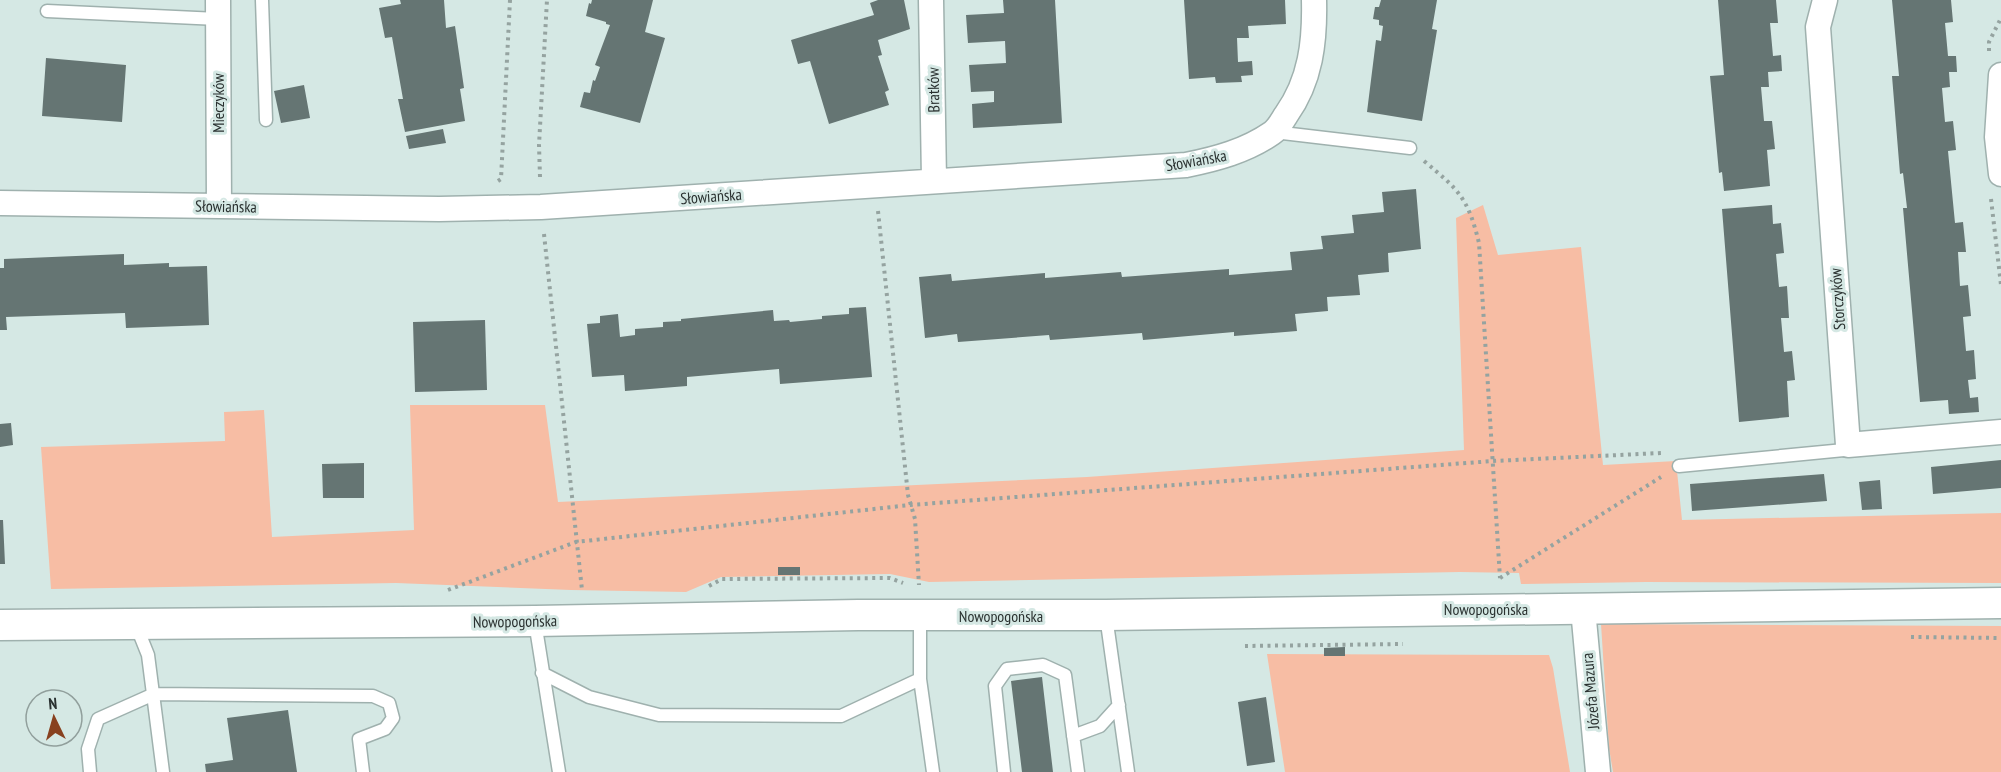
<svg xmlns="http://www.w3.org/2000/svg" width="2001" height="772" font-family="'PT Sans Narrow',sans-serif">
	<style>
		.green { fill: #f7bda4 }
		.building { fill: #657573 }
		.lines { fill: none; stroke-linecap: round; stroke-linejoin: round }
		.service-casing { stroke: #9fb1ae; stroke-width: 15 }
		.minor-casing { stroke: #9fb1ae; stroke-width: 27 }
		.tertiary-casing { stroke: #9fb1ae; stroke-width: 33 }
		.path { stroke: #95a3a0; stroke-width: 4; stroke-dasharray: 3 4.5; stroke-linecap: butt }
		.service { stroke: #fff; stroke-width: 12 }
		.minor { stroke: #fff; stroke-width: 24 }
		.tertiary { stroke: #fff; stroke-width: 30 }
		.labels { text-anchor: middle; stroke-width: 6; stroke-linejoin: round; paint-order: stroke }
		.street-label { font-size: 16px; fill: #2a3130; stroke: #d5e8e4 }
	</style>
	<rect width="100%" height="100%" fill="#d5e8e4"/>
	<!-- green -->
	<path class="green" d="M 1483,205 L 1498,255 L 1581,247 L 1603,465 L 1676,461 L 1682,520 L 2001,513 L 2001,583 L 1646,582 L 1521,584 L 1519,573 L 1460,572 L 929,582 L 890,574 L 721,577 L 686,592 L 571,590 L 396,583 L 51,589 L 41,447 L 225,441 L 224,412 L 264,410 L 272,537 L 414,530 L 410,405 L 545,405 L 558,502 L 1087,477 L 1464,450 L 1456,218 Z
		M 1601,624 L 2001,626 L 2001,772 L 1613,772 L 1609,748 Z
		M 1267,654 L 1549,655 L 1553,668 L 1570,772 L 1285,772 Z"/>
	<!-- building -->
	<path class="building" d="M 400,0 L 444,0 L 446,28 L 455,26 L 464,88 L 460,89 L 465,121 L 405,132 L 398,99 L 403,99 L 392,37 L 385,38 L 379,8 L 401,4 Z
		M 592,0 L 653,0 L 645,32 L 665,38 L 640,123 L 580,107 L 584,92 L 590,93 L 593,80 L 595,81 L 600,67 L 595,65 L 610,25 L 606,24 L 606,22 L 586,16 L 589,3 L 591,4 Z
		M 878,0 L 904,0 L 910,29 L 878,40 L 882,55 L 878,56 L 889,90 L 885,92 L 889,105 L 829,124 L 810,61 L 798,64 L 791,40 L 874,15 L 870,3 Z
		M 1003,0 L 1055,0 L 1062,123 L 973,128 L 972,104 L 994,102 L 994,91 L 971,92 L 969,65 L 1006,63 L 1005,41 L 968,43 L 966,15 L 1004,13 Z
		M 1184,0 L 1285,0 L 1286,24 L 1248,26 L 1249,38 L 1237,38 L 1238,62 L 1252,61 L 1253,75 L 1241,76 L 1242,82 L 1216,83 L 1215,77 L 1189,79 Z
		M 1381,0 L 1437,0 L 1432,29 L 1437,30 L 1422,121 L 1367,112 L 1376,40 L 1381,41 L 1383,26 L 1379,25 L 1379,20 L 1373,19 L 1375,7 L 1379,7 Z
		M 1718,0 L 1776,0 L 1778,23 L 1770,23 L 1773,56 L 1781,55 L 1782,71 L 1768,72 L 1769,87 L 1761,87 L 1764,121 L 1772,121 L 1775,149 L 1767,150 L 1770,186 L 1724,191 L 1722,172 L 1719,173 L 1710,76 L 1724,75 Z
		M 1892,0 L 1951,0 L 1953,22 L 1945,23 L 1948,56 L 1956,56 L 1957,72 L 1949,72 L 1950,87 L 1942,88 L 1945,122 L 1953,121 L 1956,150 L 1948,151 L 1955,223 L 1963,222 L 1966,252 L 1958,252 L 1960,286 L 1968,285 L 1971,316 L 1963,317 L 1966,351 L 1974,350 L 1976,379 L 1968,380 L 1970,398 L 1978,397 L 1979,412 L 1949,414 L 1948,400 L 1920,402 L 1903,208 L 1907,208 L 1903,173 L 1900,174 L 1892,76 L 1899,76 Z
		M 46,58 L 126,65 L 122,122 L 42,116 Z
		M 304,85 L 310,118 L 281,123 L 274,91 Z
		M 443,129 L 446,143 L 409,149 L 406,136 Z
		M 1416,189 L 1421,249 L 1388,253 L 1389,272 L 1358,275 L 1360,295 L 1327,297 L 1328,311 L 1295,314 L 1297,331 L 1234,336 L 1234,332 L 1143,340 L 1142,333 L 1050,340 L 1049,335 L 958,342 L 957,334 L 925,338 L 919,277 L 951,274 L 952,281 L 1045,273 L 1045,278 L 1121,272 L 1122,277 L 1229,269 L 1229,275 L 1292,270 L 1290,252 L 1323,249 L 1321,236 L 1354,233 L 1352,215 L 1384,212 L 1382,192 Z
		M 1772,205 L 1773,224 L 1781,223 L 1784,253 L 1776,254 L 1779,287 L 1787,286 L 1789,318 L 1781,318 L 1784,352 L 1792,351 L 1795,380 L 1787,381 L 1789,417 L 1739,422 L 1722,209 Z
		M 124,254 L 124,265 L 169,263 L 169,267 L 207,266 L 209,325 L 126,328 L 125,313 L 6,317 L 7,330 L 0,330 L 0,268 L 4,268 L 4,259 Z
		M 866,307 L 872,377 L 780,384 L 779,369 L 687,377 L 687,386 L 625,391 L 624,375 L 592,377 L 587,324 L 600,323 L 600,316 L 618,314 L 620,337 L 635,335 L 635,329 L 663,327 L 663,322 L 681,321 L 681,319 L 773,310 L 774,321 L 789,320 L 790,322 L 822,319 L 822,316 L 849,314 L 849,308 Z
		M 485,320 L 487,390 L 415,392 L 413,322 Z
		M 11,423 L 13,445 L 0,447 L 0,424 Z
		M 2001,460 L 2001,488 L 1933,494 L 1931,467 Z
		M 364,463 L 364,498 L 323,498 L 322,464 Z
		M 1824,474 L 1827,501 L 1692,511 L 1690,484 Z
		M 1880,480 L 1882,509 L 1862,510 L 1859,482 Z
		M 0,520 L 3,520 L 5,564 L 0,564 Z
		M 778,567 L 800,567 L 800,575 L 778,575 Z
		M 1345,647 L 1345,656 L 1324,656 L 1324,648 Z
		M 1042,677 L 1053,772 L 1022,772 L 1011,681 Z
		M 1266,697 L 1275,762 L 1247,766 L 1238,702 Z
		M 288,710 L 297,772 L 206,772 L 205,764 L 233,760 L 227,718 Z"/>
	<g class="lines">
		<!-- service casing -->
		<g class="service-casing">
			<path id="service" d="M 262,0 L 266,120
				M 47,11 L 218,19
				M 1274,132 L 1410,148
				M 1679,466 L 1844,450 L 1848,445
				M 920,616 L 920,679 L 933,772
				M 1106,616 L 1128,772
				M 535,622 L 559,772
				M 136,625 L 148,655 L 163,772
				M 542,673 L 589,697 L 659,715 L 841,716 L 920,679
				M 1073,736 L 1100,726 L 1119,705
				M 90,772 L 88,749 L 98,719 L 154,694 L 373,696 L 389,703 L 393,718 L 385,729 L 359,739 L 363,772
				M 1004,772 L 995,686 L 1007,669 L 1043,665 L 1065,675 L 1078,772"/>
		</g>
		<!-- minor casing -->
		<g class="minor-casing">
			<path id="minor" d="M 218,0 L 219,205
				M 931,0 L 934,180
				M 1825,0 L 1818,27 L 1848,445 L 2001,432
				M 2001,75 L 1997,137 L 2001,174
				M 0,203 L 439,209 L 541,207 L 1186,165 C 1216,159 1246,151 1272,133 C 1278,129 1282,121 1286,115 C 1311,80 1315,41 1314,0
				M 1583,609 L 1598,772"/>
		</g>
		<!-- tertiary casing -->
		<g class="tertiary-casing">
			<path id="tertiary" d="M 0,625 L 535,621 L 858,615 L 1106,615 L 2001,603"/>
		</g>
		<!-- path -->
		<path class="path" d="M 1989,51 L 1989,42 L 2001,18
			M 1424,161 C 1459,190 1468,198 1479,243 L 1500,578
			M 540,177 L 539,145 L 547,0
			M 498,181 L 501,179 L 510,0
			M 1991,199 L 2001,285
			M 878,211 L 908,495 L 915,519 L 919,585
			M 544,234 L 582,590
			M 1500,578 L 1661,477
			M 709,586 L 722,579 L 890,578 L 903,583
			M 448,590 L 576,542 L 910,505 L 1493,461 L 1661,453
			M 1911,637 L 2001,638
			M 1245,646 L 1403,644"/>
		<!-- service -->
		<use href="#service" class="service"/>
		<!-- minor -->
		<use href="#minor" class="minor"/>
		<!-- tertiary -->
		<use href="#tertiary" class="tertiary"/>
	</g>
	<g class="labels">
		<!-- street labels -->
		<g class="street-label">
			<text transform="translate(933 90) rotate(-91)" y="6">Bratków</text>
			<text transform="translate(218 103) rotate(-90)" y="6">Mieczyków</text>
			<text transform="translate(1196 160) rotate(-10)" y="6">Słowiańska</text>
			<text transform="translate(711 196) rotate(-4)" y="6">Słowiańska</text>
			<text transform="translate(226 206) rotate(1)" y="6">Słowiańska</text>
			<text transform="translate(1837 299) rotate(-94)" y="6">Storczyków</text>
			<text x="1486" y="615">Nowopogońska</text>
			<text x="1001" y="622">Nowopogońska</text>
			<text transform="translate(515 621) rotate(-1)" y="6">Nowopogońska</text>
			<text transform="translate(1590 691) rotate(-95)" y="6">Józefa Mazura</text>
		</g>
	</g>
	<!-- north arrow -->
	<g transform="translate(54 718) rotate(355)"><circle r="28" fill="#d5e8e4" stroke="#919f9c" stroke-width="1.5"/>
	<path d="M0-4.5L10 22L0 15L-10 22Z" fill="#88411f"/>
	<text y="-9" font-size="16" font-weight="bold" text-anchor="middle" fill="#2a3130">N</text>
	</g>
</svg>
